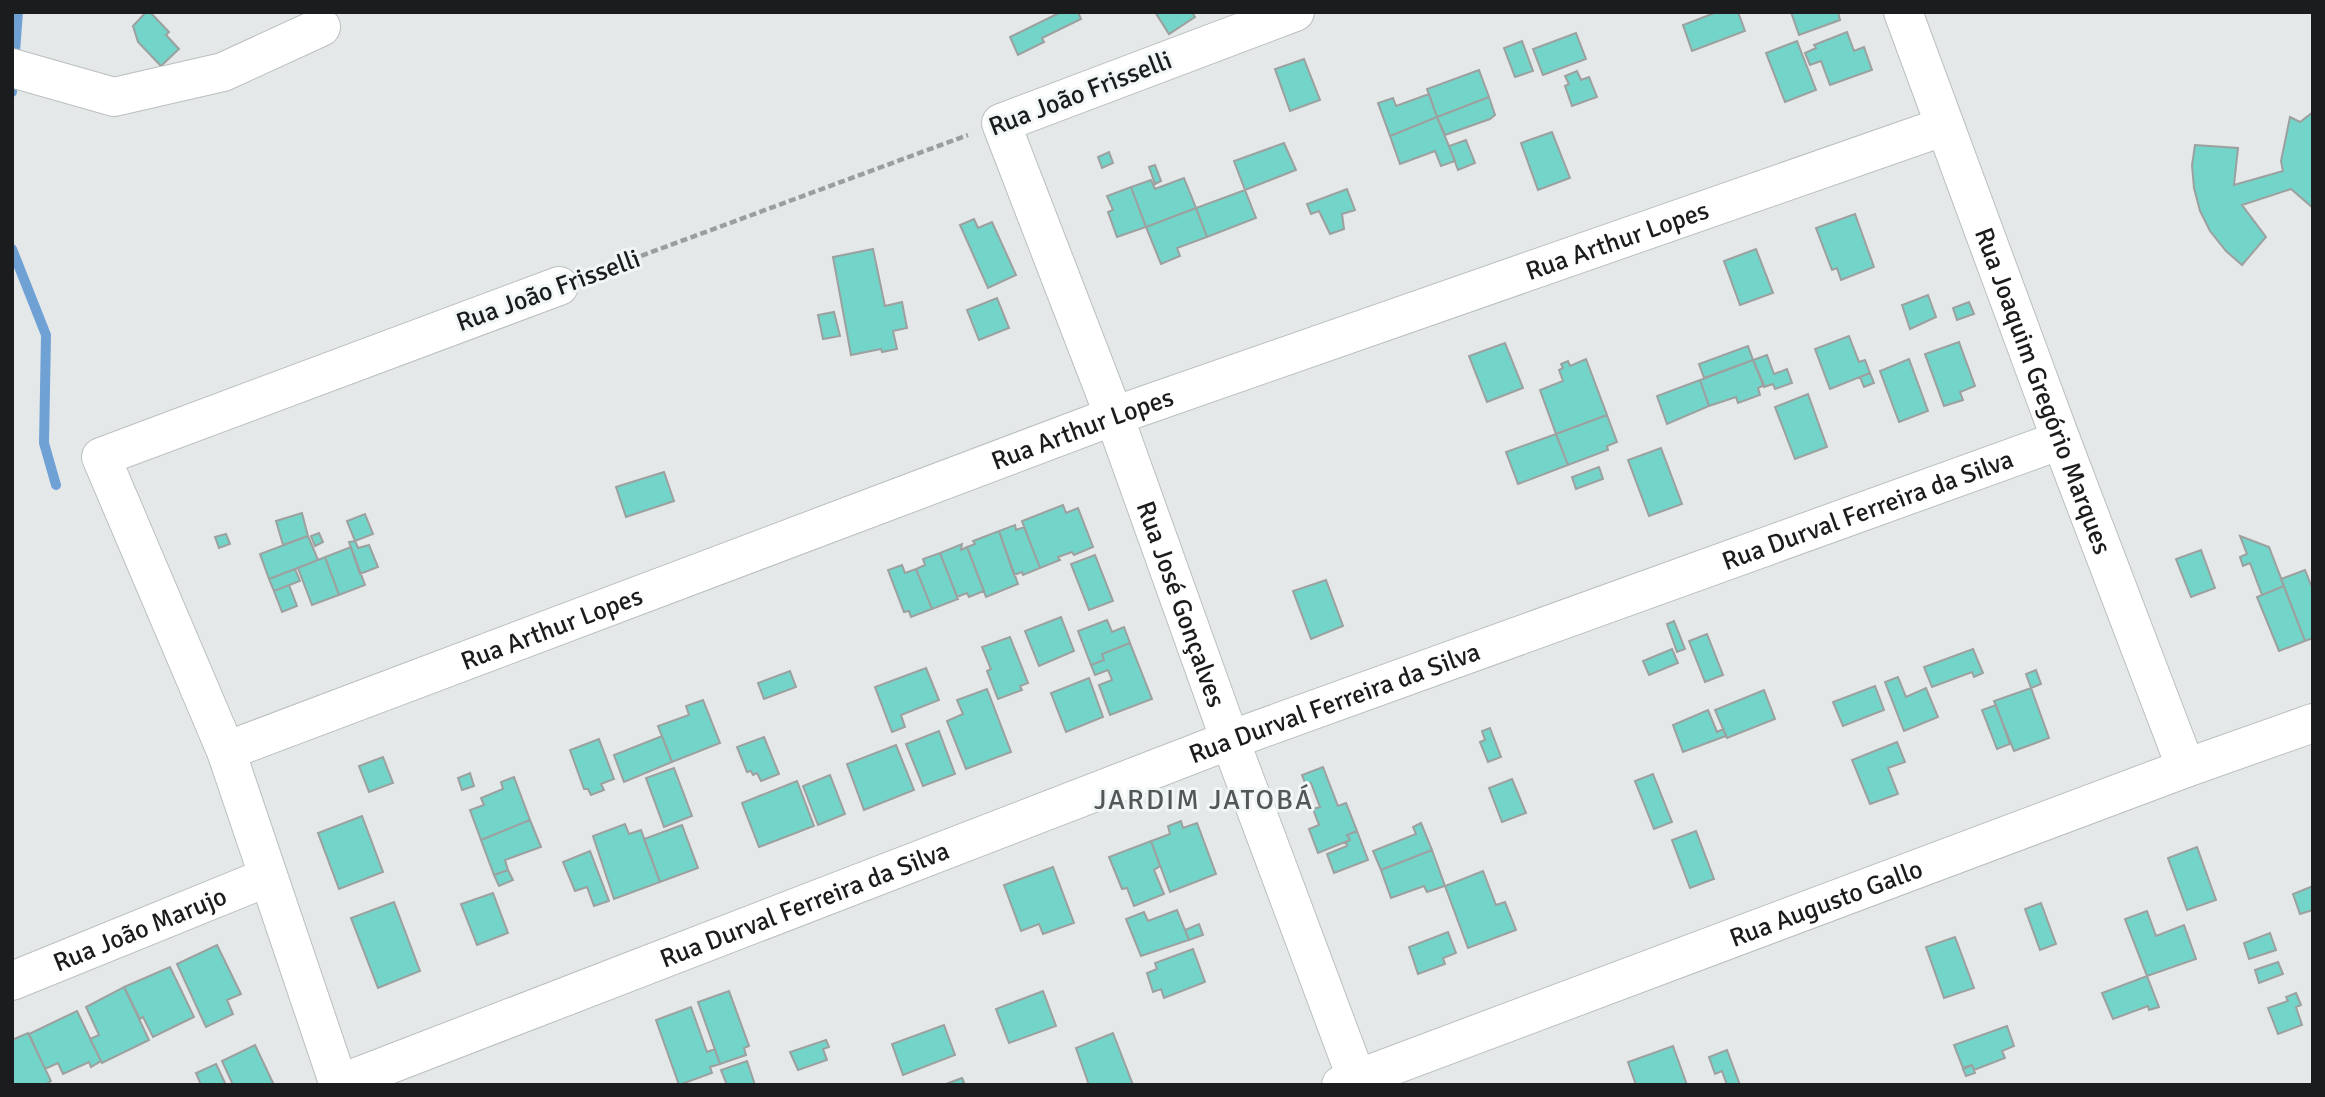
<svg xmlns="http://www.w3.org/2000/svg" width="2325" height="1097" font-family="Signika,sans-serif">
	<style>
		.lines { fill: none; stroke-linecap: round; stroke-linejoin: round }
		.stream { stroke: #70a1d5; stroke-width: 10 }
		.building { fill: #73d4c9; stroke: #9ca09f; stroke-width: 2 }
		.minor-casing { stroke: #bbbfc0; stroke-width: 40 }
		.path { stroke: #9b9e9f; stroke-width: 4.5; stroke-dasharray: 7 3.5; stroke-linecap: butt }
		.minor { stroke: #fff; stroke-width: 38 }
		.labels { text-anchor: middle; stroke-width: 6; stroke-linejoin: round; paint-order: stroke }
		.street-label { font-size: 26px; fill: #1b1c1d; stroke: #f1f6f6 }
		.neighbourhood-label { font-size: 28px; letter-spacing: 2px; fill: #545758; stroke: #f1f6f6 }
	</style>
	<rect width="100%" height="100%" fill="#e4e8e9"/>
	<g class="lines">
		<!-- stream -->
		<path class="stream" d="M 12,92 L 18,12
			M 12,249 L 46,335 L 44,443 L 56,485"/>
	</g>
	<!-- building -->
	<path class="building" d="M 146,12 L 150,12 L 169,32 L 166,35 L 179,49 L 161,66 L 138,42 L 133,26 Z
		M 1061,12 L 1078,12 L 1081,19 L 1042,38 L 1044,42 L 1018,55 L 1010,37 Z
		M 1155,12 L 1192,12 L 1195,17 L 1169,34 Z
		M 1717,12 L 1738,12 L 1745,31 L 1692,51 L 1683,25 Z
		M 1791,12 L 1838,12 L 1840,20 L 1799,35 Z
		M 1847,32 L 1854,51 L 1864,47 L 1872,70 L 1830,85 L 1821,61 L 1810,65 L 1805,53 L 1816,48 L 1814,45 Z
		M 1576,33 L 1586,59 L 1543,75 L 1533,49 Z
		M 1522,41 L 1533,71 L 1515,77 L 1504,48 Z
		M 1797,41 L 1816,90 L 1785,102 L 1766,53 Z
		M 1304,59 L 1320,100 L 1290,111 L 1275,69 Z
		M 1479,70 L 1489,97 L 1437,117 L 1427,89 Z
		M 1577,71 L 1581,80 L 1589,77 L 1597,97 L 1572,106 L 1565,86 L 1569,84 L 1565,76 Z
		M 1429,94 L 1437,117 L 1390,136 L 1378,103 L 1393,98 L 1396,106 Z
		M 1489,97 L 1495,115 L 1490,119 L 1445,135 L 1437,117 Z
		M 2313,112 L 2313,208 L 2291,189 L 2242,205 L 2266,237 L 2242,265 L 2226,251 L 2210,231 L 2200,211 L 2194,188 L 2192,165 L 2195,145 L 2238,148 L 2234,185 L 2283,171 L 2281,161 L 2290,117 L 2300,122 Z
		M 1437,117 L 1455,161 L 1441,166 L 1435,151 L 1400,164 L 1390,136 Z
		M 1552,132 L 1570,178 L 1538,190 L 1521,143 Z
		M 1466,140 L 1475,163 L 1458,170 L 1449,146 Z
		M 1284,143 L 1296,170 L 1245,190 L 1234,161 Z
		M 1109,152 L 1113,163 L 1102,168 L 1098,157 Z
		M 1155,165 L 1161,181 L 1155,184 L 1149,167 Z
		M 1184,178 L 1196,208 L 1146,227 L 1131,187 L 1151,180 L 1155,189 Z
		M 1131,187 L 1146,227 L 1117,237 L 1108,212 L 1113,210 L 1107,196 Z
		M 1347,189 L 1355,210 L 1342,214 L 1344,229 L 1330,234 L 1319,211 L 1311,214 L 1307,204 Z
		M 1245,190 L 1256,218 L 1207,237 L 1196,208 Z
		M 1196,208 L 1207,237 L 1177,248 L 1180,256 L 1161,264 L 1146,227 Z
		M 1855,214 L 1874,267 L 1841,280 L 1837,268 L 1832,270 L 1816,228 Z
		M 974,219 L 978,228 L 992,222 L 1016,275 L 988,288 L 960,225 Z
		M 873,249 L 885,306 L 902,302 L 907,328 L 893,331 L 897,349 L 882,352 L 881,349 L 851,355 L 833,257 Z
		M 1756,249 L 1773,293 L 1740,305 L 1724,261 Z
		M 1928,295 L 1936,317 L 1910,329 L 1902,305 Z
		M 997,298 L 1009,328 L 979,340 L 967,310 Z
		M 1969,302 L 1974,314 L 1957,320 L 1953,308 Z
		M 834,312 L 840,336 L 823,339 L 818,315 Z
		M 1849,336 L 1859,362 L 1865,360 L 1870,373 L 1830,389 L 1815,349 Z
		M 1959,342 L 1975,386 L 1960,392 L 1963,400 L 1944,406 L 1925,354 Z
		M 1505,343 L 1523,388 L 1487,402 L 1469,356 Z
		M 1748,346 L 1753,360 L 1704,378 L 1699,364 Z
		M 1767,355 L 1774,374 L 1787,369 L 1792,383 L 1775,389 L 1773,384 L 1764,387 L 1753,360 Z
		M 1586,359 L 1607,415 L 1556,434 L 1540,390 L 1563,381 L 1559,370 L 1563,368 L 1561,364 L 1568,361 L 1570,366 Z
		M 1909,359 L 1928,411 L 1899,422 L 1880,371 Z
		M 1753,360 L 1764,385 L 1758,388 L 1760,395 L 1738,403 L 1736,397 L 1709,406 L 1700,380 Z
		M 1870,373 L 1874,383 L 1864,387 L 1860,377 Z
		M 1700,380 L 1709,406 L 1667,424 L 1657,396 Z
		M 1808,394 L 1827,447 L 1795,459 L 1775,407 Z
		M 1607,415 L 1617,442 L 1607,446 L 1608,450 L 1568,465 L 1556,434 Z
		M 1556,434 L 1568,465 L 1518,484 L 1506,452 Z
		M 1661,448 L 1682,504 L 1649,516 L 1628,460 Z
		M 1599,467 L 1603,479 L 1576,489 L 1572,477 Z
		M 664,472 L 674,501 L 626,517 L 616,487 Z
		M 1063,505 L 1066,513 L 1078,508 L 1093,547 L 1074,555 L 1072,552 L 1058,557 L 1060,560 L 1040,568 L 1022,521 Z
		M 302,513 L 308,536 L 283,545 L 276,521 Z
		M 365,514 L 373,534 L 355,541 L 347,521 Z
		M 1015,525 L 1016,530 L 1024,527 L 1040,568 L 1023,575 L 1022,572 L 1014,575 L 999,531 Z
		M 999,531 L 1018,584 L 986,597 L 967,547 L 975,544 L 973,541 Z
		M 319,533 L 323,542 L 315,546 L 311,536 Z
		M 226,534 L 230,544 L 219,548 L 215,537 Z
		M 308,536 L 318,560 L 269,579 L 260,554 Z
		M 2240,536 L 2269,547 L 2284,586 L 2262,595 L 2250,563 L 2243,566 L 2240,557 L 2247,554 Z
		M 355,541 L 358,548 L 369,545 L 378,567 L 360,574 L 349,542 Z
		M 962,544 L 961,550 L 967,547 L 984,591 L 969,597 L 967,593 L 957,597 L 940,553 Z
		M 351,547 L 365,585 L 339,595 L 325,557 Z
		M 2201,550 L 2215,588 L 2191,597 L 2176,559 Z
		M 940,553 L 958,599 L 932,609 L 916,569 L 925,565 L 923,559 Z
		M 1095,555 L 1113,601 L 1089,610 L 1071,564 Z
		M 325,557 L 339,595 L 312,605 L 298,568 Z
		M 902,565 L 905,573 L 916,569 L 932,609 L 911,617 L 909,611 L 904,612 L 888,570 Z
		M 295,569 L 300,581 L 274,591 L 269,579 Z
		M 2305,570 L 2313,590 L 2313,638 L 2305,641 L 2281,579 Z
		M 1326,580 L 1343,626 L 1311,639 L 1293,591 Z
		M 289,585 L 297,606 L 282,612 L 274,591 Z
		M 2284,586 L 2305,641 L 2279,651 L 2257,597 Z
		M 1061,617 L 1074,651 L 1039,666 L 1025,631 Z
		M 1107,620 L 1112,632 L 1124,627 L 1130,643 L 1102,654 L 1104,660 L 1091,665 L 1078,631 Z
		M 1674,621 L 1685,649 L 1677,652 L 1667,624 Z
		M 1707,634 L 1723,675 L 1705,682 L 1689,641 Z
		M 1010,637 L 1028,683 L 1020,686 L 1022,690 L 998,699 L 987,671 L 991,669 L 982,647 Z
		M 1130,643 L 1152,699 L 1110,715 L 1099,685 L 1112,680 L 1108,670 L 1095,675 L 1091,665 L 1104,660 L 1102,654 Z
		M 1672,649 L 1678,663 L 1649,675 L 1643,661 Z
		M 1973,649 L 1983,673 L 1974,677 L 1972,672 L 1932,687 L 1924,667 Z
		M 926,668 L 939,700 L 901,715 L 905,727 L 892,732 L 875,687 Z
		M 2036,670 L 2041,684 L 2031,688 L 2026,674 Z
		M 790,671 L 796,687 L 764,699 L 758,683 Z
		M 1898,677 L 1906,697 L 1926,688 L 1938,717 L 1904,731 L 1885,682 Z
		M 1089,678 L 1103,717 L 1066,732 L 1051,693 Z
		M 1875,686 L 1884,710 L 1843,726 L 1833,702 Z
		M 2031,688 L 2049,738 L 2014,751 L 1994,701 Z
		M 987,689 L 1011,752 L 966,769 L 947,721 L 963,714 L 957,700 Z
		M 1764,690 L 1775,719 L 1727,738 L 1715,710 Z
		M 703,700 L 720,743 L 672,762 L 658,726 L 689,715 L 686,706 Z
		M 1996,705 L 2010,744 L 1997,749 L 1982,710 Z
		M 1708,710 L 1717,732 L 1723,729 L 1726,736 L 1683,752 L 1673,725 Z
		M 1490,728 L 1501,757 L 1488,762 L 1480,742 L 1485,740 L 1482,731 Z
		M 939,731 L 955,774 L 923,786 L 906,744 Z
		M 662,736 L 672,762 L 624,782 L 614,755 Z
		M 764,737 L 779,774 L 761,781 L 757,773 L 753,775 L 751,771 L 747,772 L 737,747 Z
		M 599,739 L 614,779 L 601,784 L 604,790 L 591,795 L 588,789 L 584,789 L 570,750 Z
		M 1897,742 L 1905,762 L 1888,768 L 1898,794 L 1870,804 L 1852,760 Z
		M 896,745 L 914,790 L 864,810 L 847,764 Z
		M 383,757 L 393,783 L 369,792 L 359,766 Z
		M 1323,767 L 1338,806 L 1346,803 L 1357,831 L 1347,835 L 1350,840 L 1318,853 L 1309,829 L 1319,825 L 1313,809 L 1320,807 L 1311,783 L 1306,785 L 1302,775 Z
		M 674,768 L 692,816 L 664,827 L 646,778 Z
		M 470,773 L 474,786 L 462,790 L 458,778 Z
		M 1653,774 L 1672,822 L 1654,829 L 1635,781 Z
		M 830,775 L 845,814 L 818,825 L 803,786 Z
		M 514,777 L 530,820 L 481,840 L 470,810 L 484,805 L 481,798 L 503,789 L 501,782 Z
		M 1512,779 L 1526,813 L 1502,822 L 1489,788 Z
		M 797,781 L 814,826 L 759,847 L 742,803 Z
		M 362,816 L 383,872 L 339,889 L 318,833 Z
		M 530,820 L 541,847 L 505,860 L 508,870 L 494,875 L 481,840 Z
		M 1181,821 L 1183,828 L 1197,823 L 1216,874 L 1170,892 L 1151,841 L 1170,834 L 1168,826 Z
		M 1421,823 L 1432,850 L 1381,870 L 1373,851 L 1416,834 L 1413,827 Z
		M 625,824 L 629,834 L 641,830 L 660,882 L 614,899 L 593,836 Z
		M 682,825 L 698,868 L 660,882 L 644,839 Z
		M 1357,831 L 1368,860 L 1334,873 L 1327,854 L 1347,846 L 1346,842 L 1350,840 L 1347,835 Z
		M 1696,831 L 1714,879 L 1690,888 L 1672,840 Z
		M 1151,841 L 1160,866 L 1154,870 L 1164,894 L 1134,906 L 1127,888 L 1122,889 L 1109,857 Z
		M 2197,847 L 2216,900 L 2187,910 L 2168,858 Z
		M 1432,850 L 1445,886 L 1427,892 L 1424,886 L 1391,898 L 1381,870 Z
		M 590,851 L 609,901 L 594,906 L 587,887 L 575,891 L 563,862 Z
		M 1053,867 L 1074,923 L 1043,934 L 1039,924 L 1021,931 L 1004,885 Z
		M 508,870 L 513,880 L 499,886 L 494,875 Z
		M 1483,871 L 1496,905 L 1505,902 L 1516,930 L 1468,948 L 1445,886 Z
		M 2313,886 L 2313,910 L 2300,914 L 2293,894 Z
		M 493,893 L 508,933 L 477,945 L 461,904 Z
		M 394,902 L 420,971 L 378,988 L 351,918 Z
		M 2041,903 L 2056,944 L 2040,950 L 2025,909 Z
		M 1177,910 L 1189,940 L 1141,956 L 1126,919 L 1144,912 L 1148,921 Z
		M 2147,911 L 2156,936 L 2184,925 L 2196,959 L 2147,976 L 2125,919 Z
		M 1199,924 L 1203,935 L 1189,940 L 1185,930 Z
		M 1448,932 L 1456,953 L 1443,958 L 1445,964 L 1418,974 L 1409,947 Z
		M 2270,933 L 2276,950 L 2249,959 L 2244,943 Z
		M 1955,937 L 1974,988 L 1944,998 L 1926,947 Z
		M 217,945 L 241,994 L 227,1000 L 233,1014 L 206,1027 L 177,964 Z
		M 1193,949 L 1205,982 L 1164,998 L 1161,989 L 1153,992 L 1147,973 L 1157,969 L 1155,963 Z
		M 2278,962 L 2283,974 L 2259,983 L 2255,970 Z
		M 170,967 L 194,1017 L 153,1037 L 143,1017 L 140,1019 L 124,987 Z
		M 2147,976 L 2159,1007 L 2149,1010 L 2148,1006 L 2113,1019 L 2102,993 Z
		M 124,987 L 149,1040 L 102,1063 L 90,1039 L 99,1035 L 86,1007 Z
		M 729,991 L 749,1046 L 744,1048 L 746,1055 L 720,1064 L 698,1002 Z
		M 1043,991 L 1056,1026 L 1009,1043 L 996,1009 Z
		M 2296,993 L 2301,1005 L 2296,1007 L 2302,1025 L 2278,1034 L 2268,1008 L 2288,1001 L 2286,997 Z
		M 691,1007 L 707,1052 L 715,1049 L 720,1064 L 710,1067 L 712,1073 L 679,1085 L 656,1020 Z
		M 77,1011 L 101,1061 L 91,1067 L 89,1062 L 63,1074 L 58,1063 L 45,1069 L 29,1034 Z
		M 944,1025 L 955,1055 L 903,1075 L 892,1044 Z
		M 2007,1026 L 2014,1046 L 2002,1051 L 2005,1058 L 1974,1070 L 1972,1065 L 1963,1068 L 1954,1045 Z
		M 28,1033 L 51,1081 L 44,1085 L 12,1085 L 12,1040 Z
		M 1113,1033 L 1133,1085 L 1089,1085 L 1076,1048 Z
		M 826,1040 L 829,1047 L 823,1049 L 827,1060 L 798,1070 L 790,1052 Z
		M 255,1045 L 274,1085 L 233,1085 L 222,1061 Z
		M 1673,1046 L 1687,1085 L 1636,1085 L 1628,1062 Z
		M 1727,1050 L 1740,1085 L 1727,1085 L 1722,1071 L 1715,1074 L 1709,1057 Z
		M 747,1061 L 755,1085 L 727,1085 L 721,1070 Z
		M 216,1064 L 226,1085 L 201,1085 L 196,1073 Z
		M 1972,1065 L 1975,1073 L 1966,1076 L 1963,1069 Z
		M 962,1078 L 965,1085 L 943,1085 Z"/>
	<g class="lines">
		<!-- minor casing -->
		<g class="minor-casing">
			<g id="minor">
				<path id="s1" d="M 1295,12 L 1001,123 L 1114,416 L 1230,740 L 1359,1085"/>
				<path id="s2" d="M 1903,12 L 2061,440 L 2186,768"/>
				<path d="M 12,68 L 114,97 L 223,72 L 321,27"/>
				<path id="s3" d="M 226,751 L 1114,416 L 1945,126"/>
				<path id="s4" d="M 12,981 L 268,877"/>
				<path id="s5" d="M 339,1084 L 1230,740 L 2061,440"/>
				<path d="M 339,1085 L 226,751 L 101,457 L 559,286"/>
				<path id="s6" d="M 1341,1085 L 2186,768 L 2313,723"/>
			</g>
		</g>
		<!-- path -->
		<path class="path" d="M 592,274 L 968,135"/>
		<!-- minor -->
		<use href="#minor" class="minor"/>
	</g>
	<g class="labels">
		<!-- street labels -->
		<g class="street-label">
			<text transform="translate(1080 93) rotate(-21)" y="9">Rua João Frisselli</text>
			<text dy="9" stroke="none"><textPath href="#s3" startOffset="1482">Rua Arthur Lopes</textPath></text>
			<text transform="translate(548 290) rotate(-20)" y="9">Rua João Frisselli</text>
			<text dy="9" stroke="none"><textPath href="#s2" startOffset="404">Rua Joaquim Gregório Marques</textPath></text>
			<text dy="9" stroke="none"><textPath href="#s3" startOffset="915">Rua Arthur Lopes</textPath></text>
			<text dy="9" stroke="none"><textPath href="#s5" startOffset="1633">Rua Durval Ferreira da Silva</textPath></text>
			<text dy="9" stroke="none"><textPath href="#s1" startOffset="828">Rua José Gonçalves</textPath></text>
			<text dy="9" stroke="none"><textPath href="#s3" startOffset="348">Rua Arthur Lopes</textPath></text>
			<text dy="9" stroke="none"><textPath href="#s5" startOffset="1066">Rua Durval Ferreira da Silva</textPath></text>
			<text dy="9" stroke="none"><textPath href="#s6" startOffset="518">Rua Augusto Gallo</textPath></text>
			<text dy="9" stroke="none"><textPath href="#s5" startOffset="499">Rua Durval Ferreira da Silva</textPath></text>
			<text dy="9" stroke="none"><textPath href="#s4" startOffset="138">Rua João Marujo</textPath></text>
		</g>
		<!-- neighbourhood labels -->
		<g class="neighbourhood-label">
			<text x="1204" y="809">JARDIM JATOBÁ</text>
		</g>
	</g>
	<!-- border -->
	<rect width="2325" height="1097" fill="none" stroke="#1b1c1d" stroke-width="28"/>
</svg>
